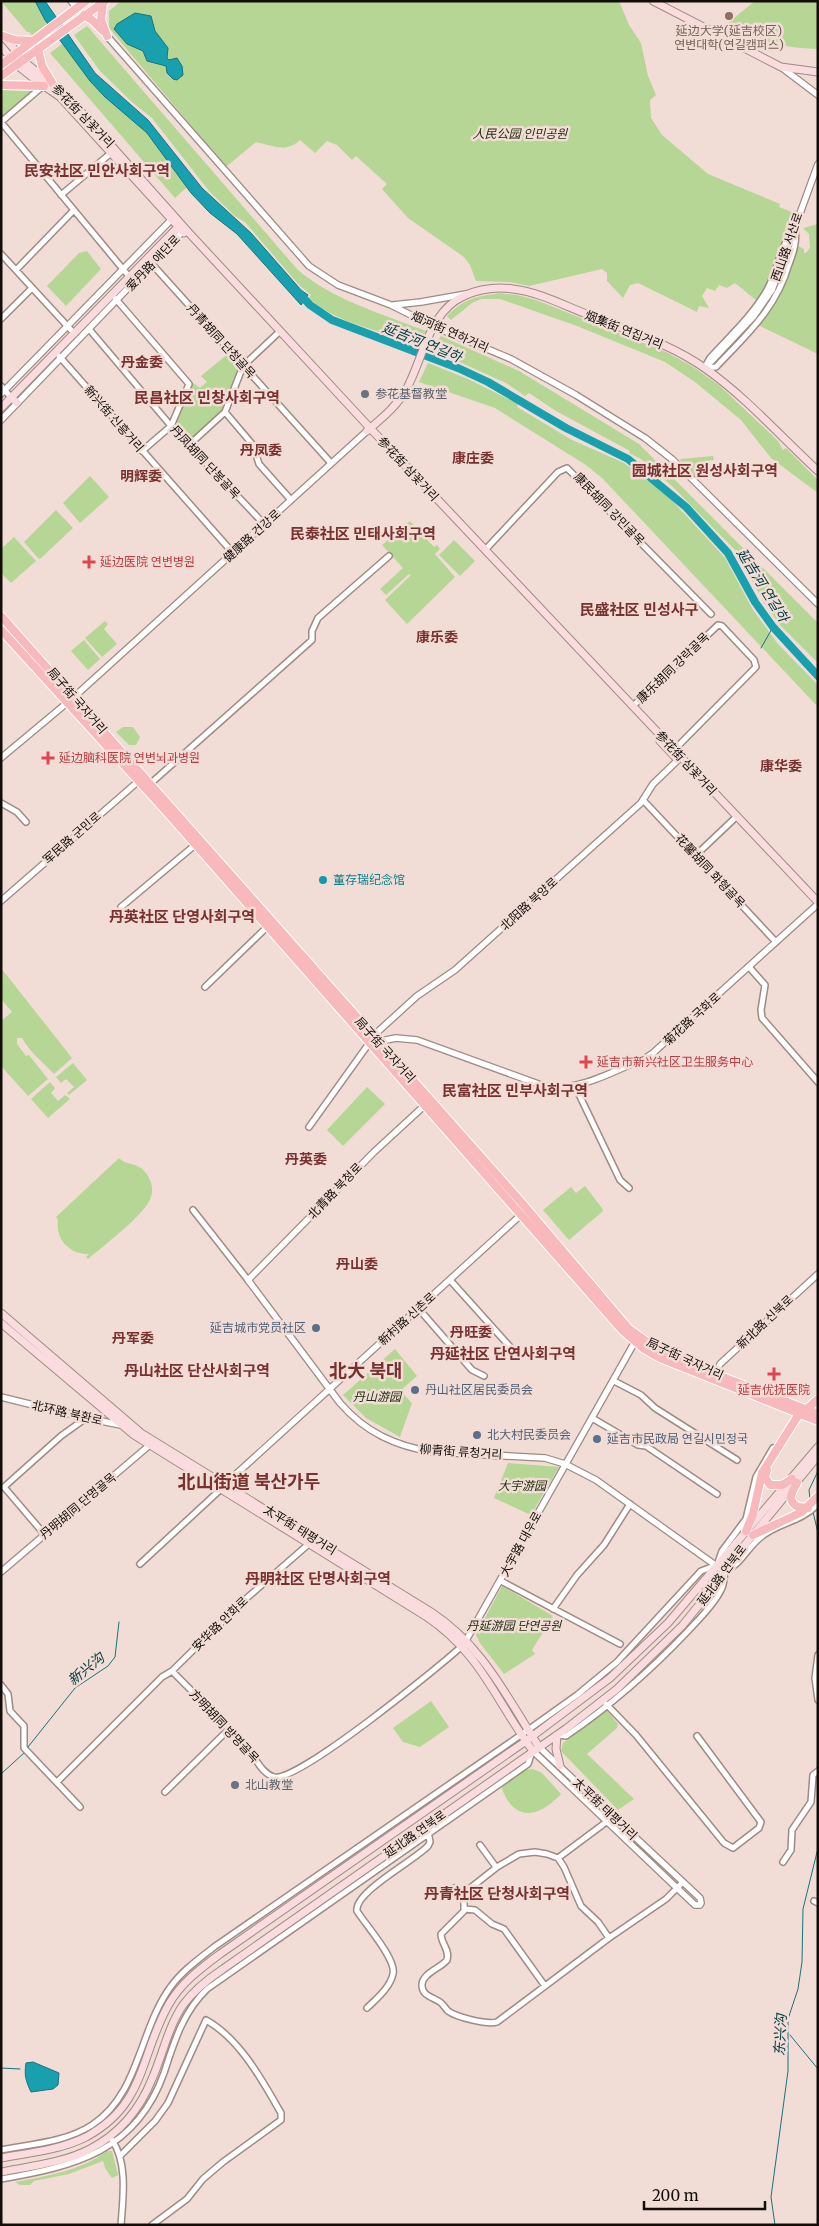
<svg xmlns="http://www.w3.org/2000/svg" width="819" height="2226" font-family="Merriweather,'Noto Sans SC','Noto Sans KR',serif">
	<style>
		.green { fill: #b5d694 }
		.water { fill: #19a0ae; stroke: #17747d }
		.lines { fill: none; stroke-linecap: round; stroke-linejoin: round }
		.stream { stroke: #17747d; stroke-width: 1 }
		.river { stroke: #19a0ae; stroke-width: 8 }
		.minor-casing { stroke: #9e8b84; stroke-width: 8 }
		.tertiary-casing { stroke: #9e8b84; stroke-width: 8 }
		.secondary-casing { stroke: #9e8b84; stroke-width: 9 }
		.primary-casing { stroke: #fff; stroke-width: 10 }
		.minor { stroke: #fff; stroke-width: 5 }
		.tertiary { stroke: #fff; stroke-width: 5.5 }
		.secondary { stroke: #fbdcde; stroke-width: 7 }
		.primary { stroke: #f7b9bc; stroke-width: 8 }
		.education-dot { fill: #8d6e63; stroke: #f1ddd5; stroke-width: 2 }
		.worship-dot { fill: #6b7280; stroke: #f1ddd5; stroke-width: 2 }
		.health-dot { fill: #e0444e; stroke: #f1ddd5; stroke-width: 2 }
		.culture-dot { fill: #0f9aa8; stroke: #f1ddd5; stroke-width: 2 }
		.service-dot { fill: #5c6f8a; stroke: #f1ddd5; stroke-width: 2 }
		.labels { text-anchor: middle; stroke-width: 5; stroke-linejoin: round; paint-order: stroke }
		.education-label { font-size: 12px; fill: #785e54; stroke: #f1ddd5 }
		.street-label { font-size: 12px; fill: #130d0a; stroke: #f1ddd5 }
		.park-label { font-size: 12px; font-style: italic; fill: #212f10; stroke: #f1ddd5 }
		.worship-label { font-size: 12px; fill: #5b616d; stroke: #f1ddd5; text-anchor: start }
		.health-label { font-size: 12px; fill: #be3a42; stroke: #f1ddd5; text-anchor: start }
		.culture-label { font-size: 12px; fill: #0d838f; stroke: #f1ddd5; text-anchor: start }
		.service-label { font-size: 12px; fill: #4e5e75; stroke: #f1ddd5; text-anchor: start }
		.water-label { font-size: 14px; font-style: italic; fill: #013b41; stroke: #f1ddd5 }
		.neighbourhood-label { font-size: 14px; font-weight: bold; fill: #78312f; stroke: #f1ddd5 }
		.quarter-label { font-size: 15px; font-weight: bold; fill: #78312f; stroke: #f1ddd5 }
		.district-label { font-size: 18px; font-weight: bold; fill: #78312f; stroke: #f1ddd5 }
	</style>
	<rect width="100%" height="100%" fill="#f1ddd5"/>
	<!-- green -->
	<path class="green" d="M 1,1 L 35,1 L 53,32 L 39,43 L 29,32 L 27,32 Z
		M 121,1 L 619,1 L 629,25 L 641,43 L 648,76 L 656,95 L 650,100 L 651,118 L 662,135 L 708,174 L 780,204 L 779,207 L 792,212 L 770,277 L 757,301 L 735,283 L 727,288 L 719,285 L 715,291 L 707,288 L 702,296 L 709,308 L 699,306 L 697,312 L 638,283 L 630,285 L 623,298 L 607,281 L 607,273 L 602,269 L 529,286 L 510,282 L 476,281 L 470,265 L 464,257 L 408,218 L 382,189 L 387,184 L 356,156 L 352,160 L 337,145 L 327,141 L 315,153 L 300,140 C 287,153 273,146 256,142 L 227,166 L 225,166 L 109,28 L 109,11 Z
		M 755,1 L 818,1 L 818,49 C 782,48 770,43 737,30 L 732,35 L 724,32 L 723,27 Z
		M 87,26 L 297,269 C 330,299 385,315 426,331 L 420,343 C 385,332 340,325 311,300 L 309,298 L 311,295 L 299,285 L 245,222 L 235,216 L 209,191 L 152,118 L 132,102 L 100,71 L 74,35 Z
		M 62,44 L 105,97 L 147,133 L 187,187 L 175,198 L 50,53 Z
		M 1,90 L 34,91 L 35,91 L 1,117 Z
		M 818,224 L 818,354 L 758,325 L 776,301 L 798,246 L 804,249 L 804,253 L 806,253 L 810,248 L 809,234 L 803,228 Z
		M 87,251 L 101,269 L 66,306 L 47,286 L 79,253 Z
		M 500,293 L 517,295 L 536,300 L 666,352 L 692,366 L 720,386 L 778,441 L 783,450 L 786,448 L 818,480 L 818,493 L 771,458 L 741,420 L 695,382 L 665,362 L 577,326 L 500,299 L 481,299 L 472,303 L 451,320 L 447,316 C 465,298 475,297 500,293 Z
		M 441,336 L 519,371 L 639,444 L 818,623 L 818,663 L 780,625 L 764,603 L 736,551 L 673,487 L 641,459 L 629,453 L 630,451 L 556,411 L 529,393 L 525,396 L 506,383 L 431,349 Z
		M 229,353 L 240,367 L 221,413 L 193,440 L 176,422 L 193,383 L 200,388 L 207,382 L 201,376 Z
		M 428,363 L 468,379 L 518,404 L 517,407 L 572,440 L 624,463 L 667,495 L 725,558 L 753,610 L 778,644 L 818,685 L 818,707 L 603,479 L 586,465 L 495,408 L 419,382 Z
		M 713,456 L 714,460 L 699,462 L 701,478 L 699,480 L 680,462 L 681,459 Z
		M 90,476 L 109,497 L 80,523 L 63,503 Z
		M 56,510 L 73,528 L 40,559 L 38,558 L 24,542 Z
		M 410,521 L 434,547 L 437,545 L 440,549 L 435,554 L 455,577 L 407,624 L 385,600 L 411,575 L 409,574 L 386,595 L 380,589 L 403,568 L 382,545 Z
		M 14,537 L 36,561 L 11,583 L 1,573 L 1,549 Z
		M 454,540 L 475,561 L 460,576 L 439,555 Z
		M 105,621 L 108,624 L 104,629 L 117,644 L 102,657 L 85,638 Z
		M 84,640 L 100,659 L 88,670 L 71,651 Z
		M 123,727 L 133,727 L 140,737 L 136,745 L 129,745 L 116,732 Z
		M 1,968 L 72,1058 L 54,1074 C 42,1061 31,1054 22,1038 L 17,1038 L 17,1044 L 26,1056 L 29,1055 L 48,1079 L 28,1096 L 1,1066 L 1,1021 L 12,1012 L 1,999 Z
		M 73,1063 L 87,1080 L 69,1095 L 67,1093 L 74,1087 L 66,1079 L 61,1083 L 56,1077 Z
		M 50,1082 L 55,1088 L 51,1093 L 58,1101 L 65,1095 L 70,1099 L 48,1118 L 31,1099 Z
		M 367,1087 L 385,1104 L 343,1146 L 327,1130 Z
		M 119,1158 C 126,1166 138,1162 145,1172 C 151,1179 154,1188 151,1197 C 147,1213 102,1247 88,1259 L 86,1257 L 89,1254 C 70,1255 55,1239 58,1220 L 56,1217 Z
		M 585,1186 L 602,1208 L 603,1211 L 569,1240 L 543,1210 L 571,1187 L 576,1193 Z
		M 395,1349 L 417,1376 L 400,1391 L 412,1403 L 400,1437 L 366,1418 L 343,1395 Z
		M 508,1463 L 559,1467 L 531,1515 L 494,1498 Z
		M 502,1586 L 553,1616 L 532,1650 L 535,1654 L 504,1674 L 480,1643 L 476,1635 Z
		M 431,1701 L 449,1727 L 420,1747 L 403,1742 L 393,1728 Z
		M 605,1711 L 607,1711 L 618,1724 L 617,1728 L 587,1754 L 634,1799 L 618,1810 L 561,1751 L 563,1743 Z
		M 533,1769 L 542,1773 L 561,1794 C 538,1819 513,1822 501,1786 L 524,1770 Z
		M 107,2151 L 112,2151 L 118,2175 L 112,2178 L 105,2168 L 103,2161 L 69,2174 L 34,2181 L 30,2185 L 20,2185 L 15,2182 C 46,2176 81,2171 107,2151 Z"/>
	<!-- water -->
	<path class="water" d="M 35,1 L 45,1 L 95,73 L 148,120 L 202,188 L 251,233 L 301,290 L 308,295 L 301,305 L 237,234 L 210,213 L 191,193 L 147,133 L 105,97 L 90,81 L 45,20 Z
		M 135,13 L 151,16 L 155,31 L 168,48 L 167,58 L 169,60 L 177,58 L 182,66 L 183,75 L 177,80 L 173,79 L 167,73 L 166,66 L 147,61 L 143,51 L 127,44 L 114,29 L 117,24 Z
		M 33,2062 L 59,2073 L 58,2085 L 53,2089 L 31,2092 C 26,2081 24,2076 26,2063 Z"/>
	<g class="lines">
		<!-- stream -->
		<path class="stream" d="M 761,648 L 773,627
			M 810,1499 L 809,1490 L 818,1471
			M 813,1512 L 818,1533
			M 28,1747 L 75,1688 L 108,1666 L 115,1657 L 119,1622
			M 1,1774 L 24,1753
			M 790,2035 L 818,2069
			M 1,2068 L 20,2069
			M 775,2225 L 771,2197 L 788,2071 L 788,2019 L 798,1989 L 802,1962 L 803,1909 L 818,1848"/>
		<!-- river -->
		<path class="river" d="M 298,292 L 310,305 L 332,320 L 458,368 L 488,382 L 566,428 L 628,459 L 686,507 L 728,553 L 755,602 L 773,627 L 818,676"/>
		<!-- minor casing -->
		<g class="minor-casing">
			<path id="minor" d="M 1,122 L 127,274
				M 1,122 L 43,86
				M 61,195 L 111,153
				M 1,254 L 71,330
				M 151,263 L 331,463
				M 16,270 L 74,210
				M 115,298 L 189,384 L 171,426 L 142,451
				M 1,319 L 32,288
				M 89,329 L 171,426 L 264,524
				M 59,356 L 233,553
				M 706,365 L 710,358 C 729,337 753,315 767,290 C 778,270 780,247 793,229
				M 705,368 L 716,367 C 747,334 776,309 789,264 C 794,251 797,241 795,227
				M 1,386 L 9,395
				M 225,412 L 253,445 L 259,464 L 291,500
				M 189,445 L 225,412 L 243,366 L 277,334
				M 485,550 L 558,472 L 567,468 L 711,614
				M 633,706 L 718,625 L 722,626 L 754,660 L 756,667 L 674,750
				M 150,784 L 312,640 L 312,631 L 318,618 L 389,556
				M 643,800 L 776,942
				M 1,803 L 17,812 L 26,822
				M 695,856 L 734,819
				M 121,907 L 195,845
				M 749,967 L 765,985 L 761,1010 L 762,1018 L 818,1082
				M 205,987 L 267,927
				M 575,1086 L 620,1180 L 629,1188
				M 309,1127 L 370,1042
				M 193,1210 L 248,1280
				M 450,1280 L 512,1349
				M 418,1308 L 472,1370 L 484,1376
				M 614,1381 L 641,1395 L 655,1408 L 737,1460
				M 592,1418 L 638,1445 L 646,1446 L 717,1494
				M 45,1535 L 4,1487 L 61,1436 L 86,1418
				M 140,1564 L 221,1489
				M 501,1581 L 620,1644
				M 553,1609 L 577,1575 L 604,1545 L 630,1504
				M 818,1655 L 815,1678 L 818,1700
				M 172,1671 C 198,1698 227,1724 251,1753 C 257,1761 263,1774 274,1777 C 297,1783 439,1667 462,1646
				M 1,1685 L 8,1694 L 10,1711 L 24,1726 L 24,1748 L 80,1807
				M 606,1704 L 636,1735 L 724,1843 L 733,1848 L 759,1828 L 761,1822 L 697,1736
				M 557,1735 L 566,1736 C 610,1706 650,1671 687,1632 C 698,1620 714,1605 721,1590 C 724,1586 724,1577 725,1572 C 743,1562 746,1549 761,1537 C 779,1522 800,1523 818,1504
				M 57,1782 L 162,1677 L 172,1671 L 240,1604 L 311,1542
				M 165,1792 L 228,1730
				M 480,1845 L 496,1867
				M 558,1858 L 609,1820
				M 783,1862 L 791,1850 L 792,1830 L 811,1802 L 813,1775 L 818,1771
				M 454,1888 L 463,1895
				M 814,1901 L 818,1903
				M 465,1909 L 475,1910 L 492,1924 L 504,1929 L 545,1986
				M 609,1938 L 598,1922 L 581,1906 L 564,1867 L 558,1858 L 547,1854 L 535,1852 L 519,1854 L 497,1867 L 464,1893 L 464,1911 L 441,1934 C 441,1944 450,1949 447,1960 C 441,1968 423,1973 422,1984 C 421,1996 433,1997 440,2002 C 443,2004 445,2008 448,2011 C 456,2017 487,2025 497,2022 L 609,1938 L 666,1899 L 683,1882
				M 367,2008 C 376,1999 390,1988 393,1974 C 397,1960 365,1924 357,1911 C 354,1892 414,1861 428,1846 L 430,1842 L 428,1831
				M 112,2140 C 128,2163 123,2198 121,2225
				M 1,2150 C 32,2144 66,2142 92,2125 C 140,2094 139,2028 172,1985 C 183,1970 199,1959 214,1947 L 528,1730 L 577,1695 L 617,1662 L 701,1571 L 717,1565 L 722,1551 L 746,1519 L 756,1477 L 773,1448
				M 120,2156 L 155,2121 L 168,2103 L 206,2020 C 240,2039 262,2080 281,2113 L 281,2120 L 223,2162 L 203,2179 L 187,2199 L 152,2225
				M 1,2179 C 75,2166 136,2152 164,2073 C 174,2042 183,2012 207,1989 L 528,1764 L 532,1752"/>
		</g>
		<!-- tertiary casing -->
		<g class="tertiary-casing">
			<path id="tertiary" d="M 71,1 L 77,8
				M 107,36 L 309,266 L 338,285 L 391,305 L 435,327 L 511,359 L 576,395 L 645,438 L 673,460 L 818,604
				M 781,67 L 818,95
				M 393,305 L 421,302 L 466,294
				M 705,368 L 754,316 L 772,290 L 818,164
				M 1,394 L 171,220 L 176,221
				M 1,420 L 182,232 L 182,228
				M 1,758 L 74,697 L 367,431
				M 1,901 L 142,778
				M 372,1037 L 417,996 L 455,970 L 641,803 L 653,784 L 680,758
				M 376,1042 L 396,1038 L 417,1040 L 544,1086 C 577,1093 616,1070 647,1057 L 653,1053 L 818,904
				M 425,1105 L 374,1152 L 248,1280 L 340,1403 C 365,1432 395,1446 433,1452 L 545,1458 L 565,1464 L 596,1480 L 725,1572
				M 714,1378 L 720,1364 L 818,1274
				M 1,1397 L 86,1418 L 121,1425
				M 223,1486 L 523,1213
				M 1,1572 L 152,1443
				M 464,1644 L 637,1338
				M 533,1751 L 677,1888 L 695,1905 L 700,1905 L 701,1903 L 700,1898 L 539,1747"/>
		</g>
		<!-- secondary casing -->
		<g class="secondary-casing">
			<path id="secondary" d="M 653,1 L 781,67 L 818,72
				M 3,36 L 27,64 L 69,98 L 190,234 L 370,428 L 818,902
				M 1,46 L 17,65 L 37,81 L 60,97 L 184,233
				M 12,398 L 17,403
				M 1,408 L 181,224
				M 367,431 C 382,418 396,407 406,390 C 422,361 427,321 455,301 C 471,290 494,286 513,289 C 539,292 565,306 589,315 C 628,331 671,344 706,369 C 747,398 781,437 818,471
				M 660,741 L 677,759
				M 1,1313 L 141,1433 L 431,1612 C 483,1646 506,1696 539,1747
				M 1,1323 L 134,1435 L 427,1617 C 482,1654 496,1702 533,1751
				M 557,1735 L 556,1749 L 560,1766
				M 1,2158 C 29,2153 60,2150 86,2137 C 147,2104 139,2056 169,2004 C 181,1983 200,1969 220,1954 L 526,1741 L 610,1678 L 668,1623 L 818,1447
				M 1,2172 C 31,2166 63,2163 90,2149 C 119,2134 140,2109 152,2079 C 163,2054 168,2027 183,2005 C 194,1990 208,1979 223,1969 L 567,1728 L 617,1689 L 682,1626 L 716,1584 L 734,1558 L 818,1456"/>
		</g>
		<!-- primary casing -->
		<g class="primary-casing">
			<path id="primary" d="M 103,3 L 101,20 L 107,36
				M 84,15 L 92,20 L 103,31
				M 3,36 L 15,40 L 33,41
				M 38,49 L 42,66 L 53,84
				M 1,65 L 86,1
				M 1,76 L 105,1
				M 1,85 L 44,86
				M 1,616 L 521,1202 L 629,1329 L 657,1349 L 715,1374 L 818,1414
				M 1,630 L 166,811 L 623,1331 L 644,1349 L 660,1358 L 818,1421
				M 807,1409 L 818,1399
				M 767,1470 L 765,1477 L 770,1485 L 782,1485 L 792,1479
				M 797,1483 C 792,1492 786,1500 798,1507 L 808,1508
				M 746,1531 L 753,1514 L 762,1473 L 799,1414
				M 753,1535 L 802,1512 L 818,1496"/>
		</g>
		<!-- minor -->
		<use href="#minor" class="minor"/>
		<!-- tertiary -->
		<use href="#tertiary" class="tertiary"/>
		<!-- secondary -->
		<use href="#secondary" class="secondary"/>
		<!-- primary -->
		<use href="#primary" class="primary"/>
	</g>
	<!-- markers -->
	<circle class="education-dot" cx="729" cy="16" r="5"/>
	<g class="worship-dot">
		<circle cx="365" cy="394" r="5"/>
		<circle cx="235" cy="1785" r="5"/>
	</g>
	<g class="health-dot">
		<path d="M86.5 554.5h5v5h5v5h-5v5h-5v-5h-5v-5h5z"/>
		<path d="M45.5 750.5h5v5h5v5h-5v5h-5v-5h-5v-5h5z"/>
		<path d="M583.5 1054.5h5v5h5v5h-5v5h-5v-5h-5v-5h5z"/>
		<path d="M771.5 1366.5h5v5h5v5h-5v5h-5v-5h-5v-5h5z"/>
	</g>
	<circle class="culture-dot" cx="323" cy="880" r="5"/>
	<g class="service-dot">
		<circle cx="316" cy="1328" r="5"/>
		<circle cx="415" cy="1390" r="5"/>
		<circle cx="477" cy="1435" r="5"/>
		<circle cx="597" cy="1439" r="5"/>
	</g>
	<g class="labels">
		<!-- education labels -->
		<g class="education-label">
			<text x="729" y="35">延边大学(延吉校区)<tspan x="729" dy="14">연변대학(연길캠퍼스)</tspan></text>
		</g>
		<!-- street labels -->
		<g class="street-label">
			<text transform="translate(83 116) rotate(46)" y="4">参花街 삼꽃거리</text>
			<text transform="translate(787 247) rotate(-71)" y="4">西山路 서산로</text>
			<text transform="translate(153 263) rotate(-46)" y="4">爱丹路 애단로</text>
			<text transform="translate(624 330) rotate(22)" y="4">烟集街 연집거리</text>
			<text transform="translate(450 332) rotate(24)" y="4">烟河街 연하거리</text>
			<text transform="translate(221 341) rotate(48)" y="4">丹青胡同 단청골목</text>
			<text transform="translate(114 419) rotate(49)" y="4">新兴街 신흥거리</text>
			<text transform="translate(205 462) rotate(47)" y="4">丹凤胡同 단봉골목</text>
			<text transform="translate(408 469) rotate(47)" y="4">参花街 삼꽃거리</text>
			<text transform="translate(609 509) rotate(46)" y="4">康民胡同 강민골목</text>
			<text transform="translate(252 536) rotate(-42)" y="4">健康路 건강로</text>
			<text transform="translate(673 668) rotate(-44)" y="4">康乐胡同 강락골목</text>
			<text transform="translate(77 701) rotate(49)" y="4">局子街 국자거리</text>
			<text transform="translate(686 763) rotate(47)" y="4">参花街 삼꽃거리</text>
			<text transform="translate(72 838) rotate(-41)" y="4">军民路 군민로</text>
			<text transform="translate(710 871) rotate(47)" y="4">花馨胡同 화형골목</text>
			<text transform="translate(529 904) rotate(-42)" y="4">北阳路 북양로</text>
			<text transform="translate(692 1019) rotate(-42)" y="4">菊花路 국화로</text>
			<text transform="translate(385 1050) rotate(48)" y="4">局子街 국자거리</text>
			<text transform="translate(335 1191) rotate(-46)" y="4">北青路 북청로</text>
			<text transform="translate(407 1319) rotate(-42)" y="4">新村路 신촌로</text>
			<text transform="translate(765 1322) rotate(-43)" y="4">新北路 신북로</text>
			<text transform="translate(685 1359) rotate(25)" y="4">局子街 국자거리</text>
			<text transform="translate(67 1413) rotate(13)" y="4">北环路 북환로</text>
			<text transform="translate(461 1452) rotate(4)" y="4">柳青街 류청거리</text>
			<text transform="translate(78 1506) rotate(-40)" y="4">丹明胡同 단명골목</text>
			<text transform="translate(300 1530) rotate(32)" y="4">太平街 태평거리</text>
			<text transform="translate(521 1544) rotate(-61)" y="4">大宇路 대우로</text>
			<text transform="translate(722 1575) rotate(-53)" y="4">延北路 연북로</text>
			<text transform="translate(220 1624) rotate(-44)" y="4">安华路 안화로</text>
			<text transform="translate(224 1726) rotate(47)" y="4">方明胡同 방명골목</text>
			<text transform="translate(605 1809) rotate(44)" y="4">太平街 태평거리</text>
			<text transform="translate(415 1834) rotate(-35)" y="4">延北路 연북로</text>
		</g>
		<!-- park labels -->
		<g class="park-label">
			<text x="520" y="138">人民公园 인민공원</text>
			<text x="377" y="1401">丹山游园</text>
			<text x="522" y="1490">大宇游园</text>
			<text x="514" y="1630">丹延游园 단연공원</text>
		</g>
		<!-- worship labels -->
		<g class="worship-label">
			<text x="375" y="398">参花基督教堂</text>
			<text x="245" y="1789">北山教堂</text>
		</g>
		<!-- health labels -->
		<g class="health-label">
			<text x="100" y="566">延边医院 연변병원</text>
			<text x="59" y="762">延边脑科医院 연변뇌과병원</text>
			<text x="597" y="1066">延吉市新兴社区卫生服务中心</text>
			<text x="774" y="1394" text-anchor="middle">延吉优抚医院</text>
		</g>
		<!-- culture labels -->
		<g class="culture-label">
			<text x="333" y="884">董存瑞纪念馆</text>
		</g>
		<!-- service labels -->
		<g class="service-label">
			<text x="306" y="1332" text-anchor="end">延吉城市党员社区</text>
			<text x="425" y="1394">丹山社区居民委员会</text>
			<text x="487" y="1439">北大村民委员会</text>
			<text x="607" y="1443">延吉市民政局 연길시민정국</text>
		</g>
		<!-- water labels -->
		<g class="water-label">
			<text transform="translate(422 342) rotate(22)" y="5">延吉河 연길하</text>
			<text transform="translate(763 585) rotate(58)" y="5">延吉河 연길하</text>
			<text transform="translate(86 1669) rotate(-39)" y="5">新兴沟</text>
			<text transform="translate(780 2035) rotate(-87)" y="5">东兴沟</text>
		</g>
		<!-- neighbourhood labels -->
		<g class="neighbourhood-label">
			<text x="142" y="367">丹金委</text>
			<text x="261" y="455">丹凤委</text>
			<text x="473" y="463">康庄委</text>
			<text x="141" y="481">明辉委</text>
			<text x="437" y="642">康乐委</text>
			<text x="781" y="771">康华委</text>
			<text x="306" y="1164">丹英委</text>
			<text x="357" y="1269">丹山委</text>
			<text x="471" y="1337">丹旺委</text>
			<text x="133" y="1343">丹军委</text>
		</g>
		<!-- quarter labels -->
		<g class="quarter-label">
			<text x="97" y="176">民安社区 민안사회구역</text>
			<text x="207" y="403">民昌社区 민창사회구역</text>
			<text x="705" y="476">园城社区 원성사회구역</text>
			<text x="363" y="539">民泰社区 민태사회구역</text>
			<text x="639" y="615">民盛社区 민성사구</text>
			<text x="182" y="922">丹英社区 단영사회구역</text>
			<text x="515" y="1096">民富社区 민부사회구역</text>
			<text x="503" y="1359">丹延社区 단연사회구역</text>
			<text x="197" y="1376">丹山社区 단산사회구역</text>
			<text x="318" y="1584">丹明社区 단명사회구역</text>
			<text x="497" y="1899">丹青社区 단청사회구역</text>
		</g>
		<!-- district labels -->
		<g class="district-label">
			<text x="366" y="1377">北大 북대</text>
			<text x="249" y="1488">北山街道 북산가두</text>
		</g>
	</g>
	<!-- border -->
	<rect width="819" height="2226" fill="none" stroke="#130d0a" stroke-width="5"/>
	<!-- scale -->
	<path d="M644 2201v8h121v-8" fill="none" stroke="#130d0a" stroke-width="2.5"/>
	<text x="652" y="2201" font-size="15" fill="#130d0a" stroke="#f1ddd5" stroke-width="4" paint-order="stroke">200 m</text>
</svg>
